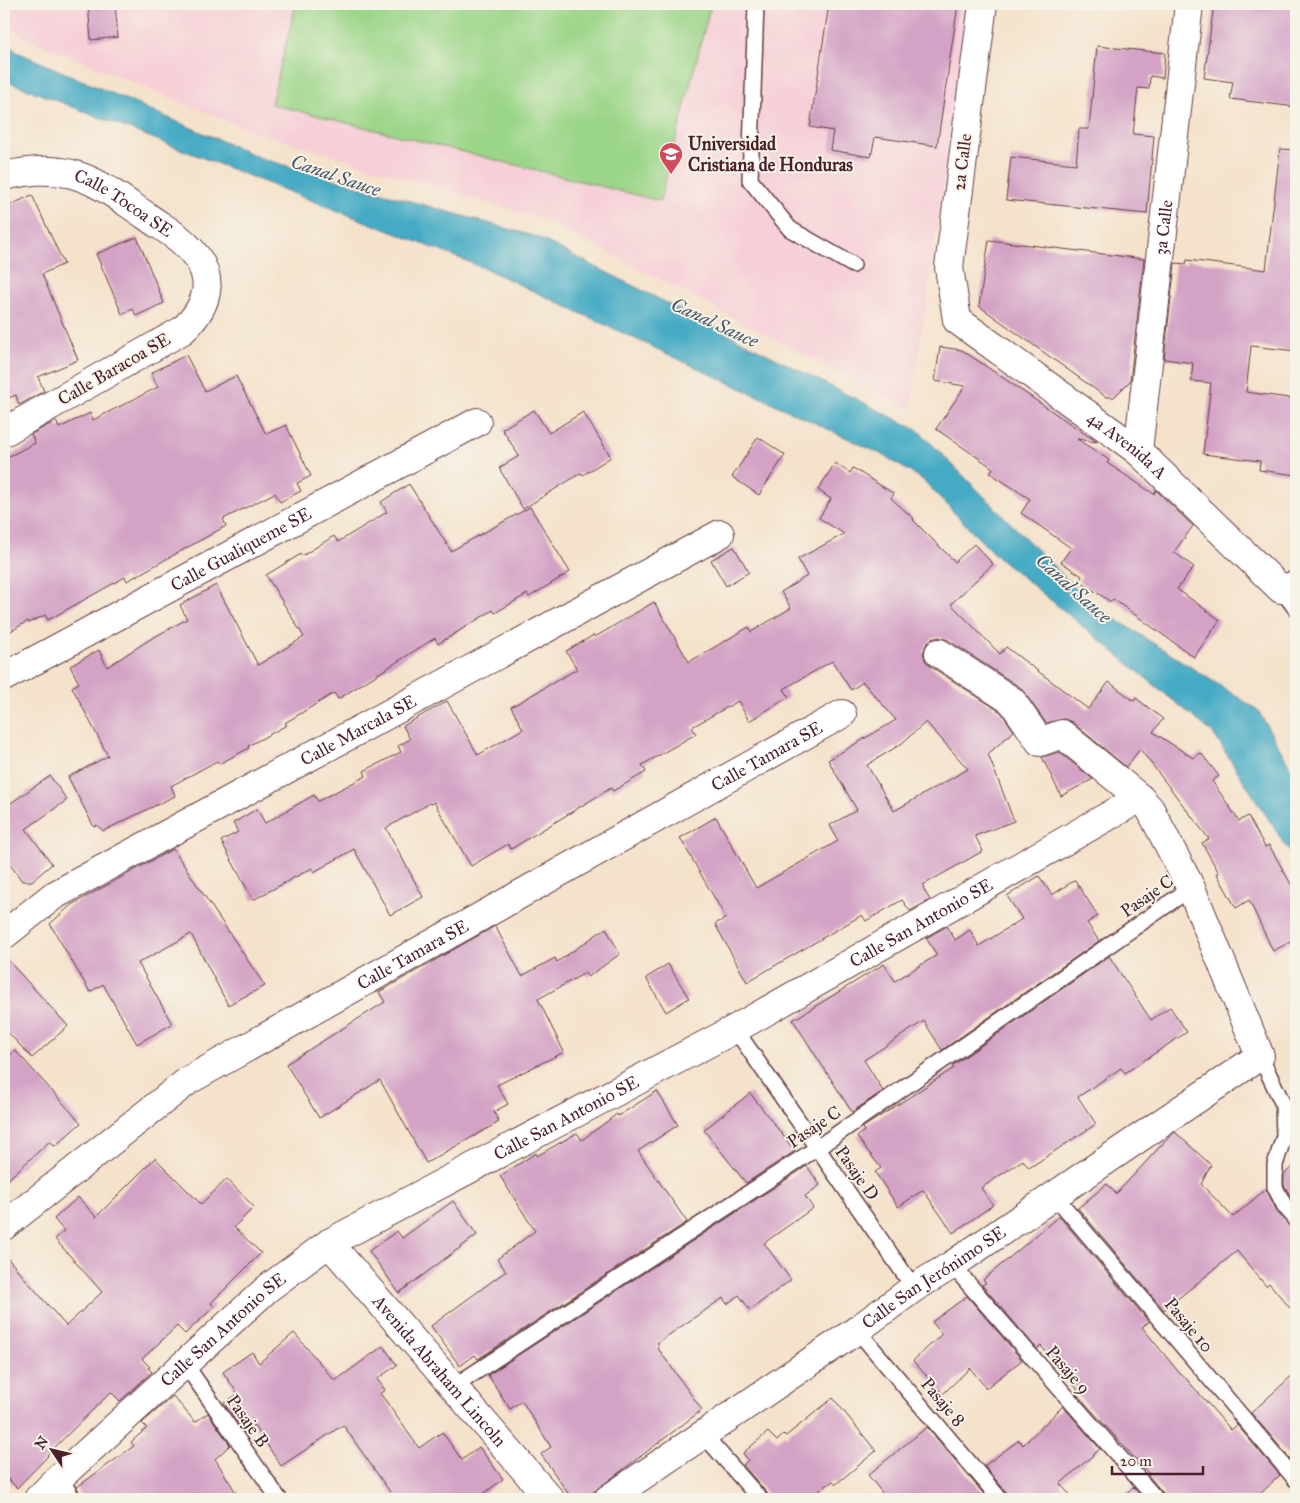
<svg xmlns="http://www.w3.org/2000/svg" width="1300" height="1503" font-family="'IM FELL Great Primer',serif">
	<style>
		.built { fill: #f6cfd7 }
		.green { fill: #9bd588; stroke: #727a5a }
		.water { fill: #44aac4; stroke: #476478 }
		.building { fill: #d3a2c5; fill-rule: evenodd }
		.lines { fill: none; stroke-linecap: round; stroke-linejoin: round }
		.lane-casing { stroke: #643c43; stroke-width: 18 }
		.street-casing { stroke: #643c43; stroke-width: 30 }
		.lane { stroke: #fff; stroke-width: 15 }
		.street { stroke: #fff; stroke-width: 28 }
		.labels { text-anchor: middle; stroke-width: 4; stroke-linejoin: round; paint-order: stroke }
		.poi-label { font-size: 18px; font-weight: bold; fill: #4a1f2b; stroke: #f7f3e8; text-anchor: start }
		.street-label { font-size: 18px; fill: #4a1f2b; stroke: #f7f3e8 }
		.water-label { font-size: 19px; font-style: italic; fill: #485768; stroke: #f7f3e8 }
	</style>
	<rect width="100%" height="100%" fill="#f7f3e8"/>
	<filter id="ink" filterUnits="userSpaceOnUse"><feTurbulence type="fractalNoise" baseFrequency=".02" numOctaves="2"/><feDisplacementMap in="SourceGraphic" scale="10" xChannelSelector="R" yChannelSelector="G"/><feConvolveMatrix kernelMatrix="1 2 1 2 8 2 1 2 1" color-interpolation-filters="sRGB"/></filter>
	<filter id="wash" filterUnits="userSpaceOnUse"><feTurbulence type="fractalNoise" baseFrequency=".0096" numOctaves="4" result="noise"/><feDisplacementMap in="SourceGraphic" scale="20" xChannelSelector="R" yChannelSelector="G"/><feGaussianBlur stdDeviation="1.12" result="paint"/><feColorMatrix in="noise" values="0 0 0 0 0 0 0 0 0 0 0 0 0 0 0 0 0 1.4 0 .05"/><feComposite in="paint" operator="in"/></filter>
	<g filter="url(#wash)">
		<rect width="100%" height="100%" fill="#f4e2cb"/>
		<!-- built -->
		<path class="built" d="M 4,4 L 969,4 L 911,410 L 546,220 L 249,130 L 23,37 L 4,22 Z"/>
		<!-- green -->
		<path class="green" d="M 296,4 L 711,4 L 660,201 L 271,104 Z"/>
		<!-- water -->
		<path class="water" d="M 4,41 L 17,52 L 263,159 L 537,237 L 919,431 L 1089,602 L 1258,710 L 1296,777 L 1296,862 L 1213,733 L 992,552 L 923,480 L 883,455 L 484,268 L 4,80 Z"/>
		<g id="blocks">
			<!-- building -->
			<path class="building" d="M 88,4 L 115,4 L 118,37 L 91,40 Z
				M 829,4 L 958,4 L 937,146 L 875,137 L 871,157 L 830,150 L 833,131 L 810,127 Z
				M 1214,4 L 1296,4 L 1296,107 L 1230,99 L 1233,82 L 1204,78 Z
				M 1097,46 L 1165,53 L 1163,78 L 1150,76 L 1149,89 L 1138,88 L 1133,134 L 1154,136 L 1147,214 L 1006,200 L 1011,157 L 1076,164 L 1079,129 L 1089,129 Z
				M 1280,149 L 1296,150 L 1296,351 L 1251,346 L 1246,392 L 1296,399 L 1296,475 L 1259,470 L 1260,461 L 1203,454 L 1211,383 L 1191,381 L 1193,363 L 1164,359 L 1175,263 L 1186,264 L 1187,260 L 1266,270 Z
				M 32,195 L 64,264 L 42,274 L 78,360 L 38,377 L 44,391 L 19,405 L 16,395 L 4,400 L 4,208 Z
				M 137,237 L 164,303 L 136,316 L 133,309 L 122,314 L 96,254 Z
				M 989,240 L 1144,259 L 1130,381 L 1114,397 L 1106,397 L 979,306 Z
				M 940,347 L 962,350 L 1097,442 L 1077,439 L 1109,460 L 1107,463 L 1154,494 L 1156,490 L 1193,526 L 1174,552 L 1194,567 L 1177,589 L 1220,620 L 1194,657 L 1113,599 L 1111,602 L 1079,581 L 1082,576 L 1061,562 L 1071,548 L 1021,513 L 1030,499 L 990,473 L 993,468 L 936,429 L 965,386 L 935,381 Z
				M 186,355 L 205,391 L 236,376 L 266,434 L 286,425 L 311,476 L 297,483 L 301,491 L 280,502 L 275,493 L 223,519 L 226,526 L 127,581 L 125,577 L 48,620 L 45,615 L 29,623 L 28,621 L 4,635 L 4,459 L 35,443 L 31,434 L 56,421 L 59,428 L 90,413 L 93,420 L 158,387 L 151,373 Z
				M 534,410 L 549,433 L 583,412 L 611,457 L 583,475 L 581,473 L 523,509 L 499,468 L 519,456 L 502,429 Z
				M 758,437 L 785,455 L 759,495 L 732,477 Z
				M 835,463 L 850,473 L 853,468 L 894,494 L 891,498 L 914,519 L 913,520 L 955,562 L 974,544 L 993,564 L 951,604 L 1000,654 L 1006,647 L 1088,709 L 1109,682 L 1134,701 L 1136,698 L 1163,719 L 1153,732 L 1193,758 L 1201,753 L 1219,776 L 1212,781 L 1239,821 L 1248,816 L 1265,847 L 1269,845 L 1296,893 L 1296,939 L 1273,951 L 1249,900 L 1236,908 L 1217,874 L 1219,873 L 1202,843 L 1209,839 L 1140,749 L 1126,767 L 1072,722 L 1064,719 L 1046,723 L 1021,688 L 948,640 L 939,637 L 932,639 L 926,645 L 923,653 L 925,660 L 930,666 L 1001,712 L 1014,731 L 988,754 L 1014,821 L 975,836 L 983,851 L 923,885 L 924,887 L 923,888 L 930,900 L 910,911 L 902,900 L 866,921 L 862,915 L 747,982 L 715,924 L 726,918 L 680,838 L 716,817 L 756,888 L 838,841 L 830,825 L 857,810 L 828,760 L 896,720 L 863,682 L 851,690 L 832,661 L 784,689 L 789,697 L 749,721 L 738,701 L 692,727 L 696,734 L 642,765 L 646,772 L 613,791 L 611,788 L 511,849 L 508,844 L 471,866 L 434,802 L 431,804 L 430,803 L 386,828 L 423,897 L 390,915 L 354,849 L 314,872 L 312,868 L 253,900 L 221,841 L 238,832 L 233,823 L 257,809 L 265,823 L 314,795 L 318,801 L 366,776 L 364,771 L 401,752 L 398,746 L 410,739 L 403,726 L 447,701 L 478,755 L 523,729 L 511,707 L 577,669 L 566,651 L 594,635 L 595,637 L 654,602 L 689,662 L 749,627 L 751,632 L 791,608 L 781,592 L 807,576 L 798,559 L 844,534 L 819,518 L 831,499 L 818,490 ZM 926,722 L 968,769 L 894,811 L 867,765 L 901,744 Z
				M 409,484 L 451,551 L 530,507 L 570,572 L 529,597 L 527,594 L 495,613 L 493,610 L 438,644 L 435,638 L 338,699 L 334,693 L 285,723 L 287,725 L 248,746 L 249,748 L 219,764 L 217,761 L 171,786 L 175,796 L 103,831 L 97,825 L 94,827 L 68,777 L 108,756 L 72,687 L 79,683 L 70,666 L 99,650 L 107,667 L 149,640 L 187,619 L 180,605 L 216,585 L 258,665 L 304,637 L 266,575 L 301,554 L 302,556 L 334,536 L 338,542 L 387,512 L 381,502 Z
				M 734,547 L 749,572 L 726,586 L 711,560 Z
				M 1059,752 L 1093,779 L 1061,796 L 1042,757 Z
				M 50,776 L 67,800 L 26,829 L 52,864 L 32,881 L 22,881 L 4,856 L 4,799 L 8,805 Z
				M 173,849 L 265,986 L 228,1005 L 191,934 L 138,963 L 172,1024 L 137,1044 L 103,984 L 90,992 L 50,924 L 71,905 Z
				M 1039,876 L 1052,895 L 1075,880 L 1098,916 L 1087,923 L 1099,941 L 942,1050 L 924,1021 L 864,1060 L 883,1091 L 852,1112 L 793,1020 L 884,964 L 895,981 L 937,955 L 926,938 L 947,926 L 955,940 L 970,930 L 979,946 L 1022,919 L 1007,896 Z
				M 495,926 L 522,976 L 555,958 L 557,962 L 606,928 L 620,954 L 588,977 L 585,973 L 538,999 L 564,1052 L 497,1085 L 508,1104 L 494,1112 L 499,1122 L 426,1163 L 380,1080 L 319,1118 L 286,1064 L 385,1002 L 379,992 Z
				M 4,956 L 68,1026 L 32,1058 L 4,1028 Z
				M 1109,956 L 1151,1020 L 1170,1007 L 1187,1032 L 1125,1073 L 1121,1068 L 1078,1097 L 1096,1124 L 1029,1168 L 1023,1160 L 981,1188 L 993,1205 L 953,1233 L 923,1190 L 898,1207 L 875,1172 L 881,1168 L 857,1137 L 864,1131 L 862,1128 L 954,1068 L 952,1066 Z
				M 668,964 L 689,998 L 666,1012 L 646,978 Z
				M 15,1050 L 81,1123 L 55,1146 L 50,1141 L 4,1183 L 4,1062 Z
				M 657,1091 L 678,1125 L 638,1151 L 687,1222 L 478,1359 L 475,1355 L 460,1366 L 431,1326 L 506,1271 L 497,1259 L 535,1231 L 500,1176 L 536,1153 L 537,1156 L 577,1133 L 582,1140 L 617,1114 L 618,1116 Z
				M 750,1093 L 795,1151 L 746,1183 L 704,1130 Z
				M 1175,1132 L 1211,1165 L 1201,1184 L 1233,1217 L 1266,1189 L 1278,1213 L 1289,1226 L 1296,1228 L 1296,1315 L 1269,1283 L 1266,1286 L 1237,1251 L 1164,1310 L 1078,1208 L 1107,1184 L 1116,1194 L 1170,1136 Z
				M 155,1158 L 201,1204 L 227,1179 L 254,1207 L 234,1227 L 261,1253 L 211,1303 L 214,1307 L 185,1334 L 177,1326 L 142,1359 L 150,1367 L 148,1368 L 152,1372 L 120,1401 L 111,1392 L 47,1455 L 48,1456 L 17,1488 L 4,1475 L 4,1254 L 66,1326 L 102,1292 L 55,1239 L 64,1231 L 54,1219 L 78,1197 L 96,1217 Z
				M 1296,1164 L 1296,1205 L 1284,1185 L 1284,1174 Z
				M 807,1166 L 820,1185 L 805,1196 L 813,1208 L 764,1243 L 791,1280 L 750,1310 L 739,1295 L 727,1304 L 723,1298 L 657,1343 L 659,1345 L 657,1347 L 702,1410 L 596,1490 L 582,1499 L 572,1499 L 541,1454 L 551,1447 L 522,1401 L 510,1409 L 488,1375 Z
				M 453,1201 L 477,1235 L 399,1293 L 369,1251 L 397,1231 L 402,1238 Z
				M 1059,1216 L 1149,1322 L 1142,1327 L 1181,1375 L 1182,1374 L 1231,1430 L 1237,1425 L 1280,1475 L 1255,1499 L 1165,1499 L 1163,1493 L 1148,1475 L 1149,1474 L 1076,1393 L 1079,1391 L 1041,1346 L 1037,1349 L 982,1285 L 986,1283 L 983,1280 Z
				M 967,1296 L 1022,1360 L 986,1388 L 970,1368 L 943,1394 L 913,1361 L 942,1334 L 932,1322 Z
				M 294,1333 L 335,1381 L 383,1346 L 397,1365 L 377,1379 L 385,1390 L 380,1393 L 419,1448 L 442,1432 L 462,1460 L 479,1447 L 503,1479 L 477,1499 L 395,1499 L 343,1425 L 281,1466 L 254,1425 L 244,1433 L 224,1403 L 238,1394 L 223,1372 L 252,1352 L 259,1363 Z
				M 1296,1372 L 1296,1458 L 1293,1462 L 1251,1413 Z
				M 173,1396 L 195,1422 L 208,1413 L 230,1445 L 215,1459 L 240,1499 L 82,1499 L 77,1487 L 134,1446 L 131,1442 L 147,1428 L 142,1423 Z
				M 833,1398 L 876,1451 L 836,1484 L 833,1481 L 808,1499 L 769,1499 L 767,1493 L 743,1465 L 748,1460 L 743,1453 L 768,1432 L 777,1441 L 784,1434 L 786,1436 Z
				M 1063,1406 L 1100,1449 L 1060,1484 L 1074,1499 L 1009,1499 L 1007,1493 L 984,1466 L 1019,1440 L 1023,1445 Z
				M 927,1427 L 988,1499 L 887,1499 L 868,1475 Z
				M 1133,1487 L 1144,1499 L 1120,1499 Z"/>
		</g>
	</g>
	<g filter="url(#ink)">
		<use href="#blocks" fill-opacity="0" stroke="#643c43" stroke-width="1"/>
		<g class="lines">
			<!-- lane casing -->
			<g class="lane-casing">
				<path id="lane" d="M 756,4 L 750,180 L 790,229 L 853,265
					M 1281,589 L 1296,609
					M 735,1029 L 914,1288
					M 1260,1056 L 1283,1104 L 1284,1136 L 1275,1165 L 1275,1187 L 1285,1207 L 1296,1219
					M 1054,1195 L 1296,1480
					M 952,1265 L 1156,1499
					M 857,1330 L 1000,1499
					M 185,1364 L 279,1499
					M 453,1387 L 817,1148 L 1191,888
					M 703,1434 L 760,1499
					M 60,1477 L 73,1499"/>
			</g>
			<!-- street casing -->
			<g class="street-casing">
				<g id="street">
					<path id="s1" d="M 983,4 L 949,267 L 957,320 L 1138,451 L 1281,589 L 1296,585"/>
					<path id="s2" d="M 4,176 C 27,171 49,168 72,174 C 99,181 122,200 145,215 C 158,225 174,233 185,244 C 216,273 212,302 183,330 L 4,432"/>
					<path id="s3" d="M 1138,451 L 1189,4"/>
					<path id="s4" d="M 4,677 L 477,422"/>
					<path id="s5" d="M 4,935 L 53,896 L 720,534"/>
					<path id="s6" d="M 4,1226 L 189,1080 L 842,714"/>
					<path id="s7" d="M 329,1243 L 550,1499"/>
					<path id="s8" d="M 38,1499 L 60,1477 L 268,1288 L 329,1243 L 735,1029 L 1140,798"/>
					<path id="s9" d="M 608,1499 L 857,1330 L 914,1288 L 952,1265 L 1260,1056 L 1191,888 L 1150,809 L 1140,798 L 1062,734 L 1040,742 L 1012,701 L 939,653"/>
				</g>
			</g>
			<!-- lane -->
			<use href="#lane" class="lane"/>
			<!-- street -->
			<use href="#street" class="street"/>
		</g>
	</g>
	<!-- icons -->
	<defs>
		<g id="school-pin" transform="scale(1.25)"><path d="M0 17L-7.5 6A9.5 9.5 0 1 1 7.5 6Z" fill="#d1495b" stroke="#f7f3e8"/><path d="M0-5L7-2L0 1L-7-2ZM-4 1L0 2.5L4 1V4Q0 6-4 4Z" fill="#fff"/></g>
	</defs>
	<g fill-rule="evenodd">
		<use href="#school-pin" x="671" y="154"/>
	</g>
	<g class="labels">
		<!-- poi labels -->
		<g class="poi-label">
			<text x="688" y="150">Universidad<tspan x="688" dy="21">Cristiana de Honduras</tspan></text>
		</g>
		<!-- street labels -->
		<g class="street-label">
			<text transform="translate(962 162) rotate(-83)" y="6">2a Calle</text>
			<text dy="6" stroke="none"><textPath href="#s2" startOffset="128">Calle Tocoa SE</textPath></text>
			<text dy="6" stroke="none"><textPath href="#s3" startOffset="225">3a Calle</textPath></text>
			<text transform="translate(114 369) rotate(-30)" y="6">Calle Baracoa SE</text>
			<text dy="6" stroke="none"><textPath href="#s1" startOffset="530">4a Avenida A</textPath></text>
			<text dy="6" stroke="none"><textPath href="#s4" startOffset="269">Calle Gualiqueme SE</textPath></text>
			<text dy="6" stroke="none"><textPath href="#s5" startOffset="410">Calle Marcala SE</textPath></text>
			<text dy="6" stroke="none"><textPath href="#s6" startOffset="898">Calle Tamara SE</textPath></text>
			<text transform="translate(1147 896) rotate(-35)" y="6">Pasaje C</text>
			<text dy="6" stroke="none"><textPath href="#s8" startOffset="1061">Calle San Antonio SE</textPath></text>
			<text dy="6" stroke="none"><textPath href="#s6" startOffset="492">Calle Tamara SE</textPath></text>
			<text dy="6" stroke="none"><textPath href="#s8" startOffset="656">Calle San Antonio SE</textPath></text>
			<text transform="translate(814 1127) rotate(-34)" y="6">Pasaje C</text>
			<text transform="translate(857 1173) rotate(55)" y="6">Pasaje D</text>
			<text dy="6" stroke="none"><textPath href="#s9" startOffset="394">Calle San Jerónimo SE</textPath></text>
			<text transform="translate(1189 1325) rotate(50)" y="6">Pasaje 10</text>
			<text dy="6" stroke="none"><textPath href="#s8" startOffset="251">Calle San Antonio SE</textPath></text>
			<text transform="translate(1068 1370) rotate(49)" y="6">Pasaje 9</text>
			<text dy="6" stroke="none"><textPath href="#s7" startOffset="169">Avenida Abraham Lincoln</textPath></text>
			<text transform="translate(943 1402) rotate(50)" y="6">Pasaje 8</text>
			<text transform="translate(248 1421) rotate(55)" y="6">Pasaje B</text>
		</g>
		<!-- water labels -->
		<g class="water-label">
			<text transform="translate(336 175) rotate(19)" y="7">Canal Sauce</text>
			<text transform="translate(715 322) rotate(25)" y="7">Canal Sauce</text>
			<text transform="translate(1074 588) rotate(42)" y="7">Canal Sauce</text>
		</g>
	</g>
	<!-- margin -->
	<rect width="1300" height="1503" fill="none" stroke="#f7f3e8" stroke-width="20"/>
	<!-- north arrow -->
	<g transform="translate(52 1450) rotate(305)" stroke="#f7f3e8" stroke-width="4" paint-order="stroke">
	<path d="M0-4L9 19L0 12L-9 19Z" fill="#4a1f2b"/>
	<text y="-8" font-size="14" font-weight="bold" text-anchor="middle" fill="#4a1f2b">N</text>
	</g>
	<!-- scale -->
	<path d="M1112 1466v8h91v-8" fill="none" stroke="#4a1f2b" stroke-width="2.5"/>
	<text x="1120" y="1466" font-size="15" fill="#4a1f2b" stroke="#f7f3e8" stroke-width="4" paint-order="stroke">20 m</text>
</svg>
